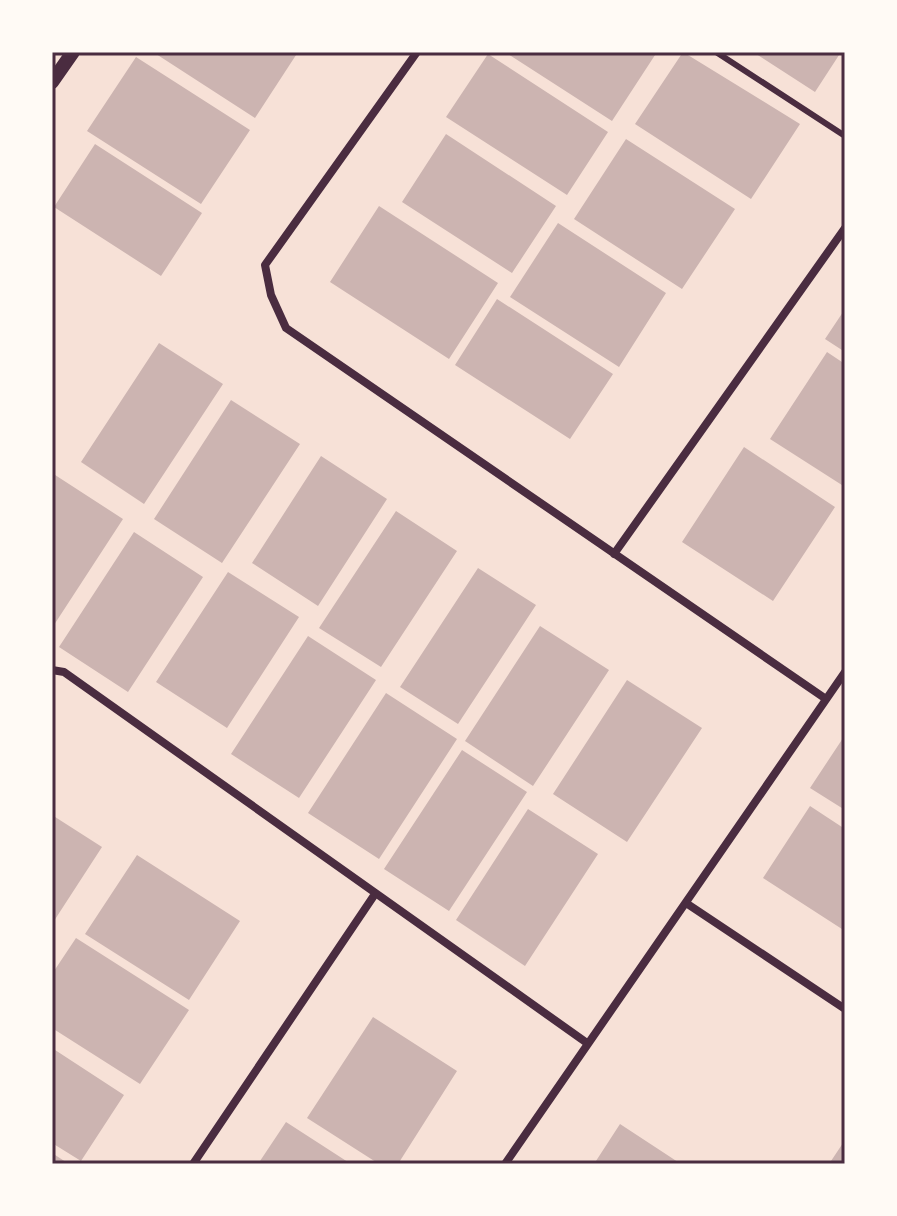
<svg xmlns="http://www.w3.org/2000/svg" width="897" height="1216" font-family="Raleway,sans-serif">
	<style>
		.building { fill: #ccb4b1 }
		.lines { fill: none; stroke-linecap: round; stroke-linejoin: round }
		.service { stroke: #4a2c40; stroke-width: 6 }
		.minor { stroke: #4a2c40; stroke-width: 8 }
		.tertiary { stroke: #4a2c40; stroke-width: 14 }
		.neatline { fill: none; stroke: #4a2c40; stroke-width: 3 }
	</style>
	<rect width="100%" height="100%" fill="#f7e1d7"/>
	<!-- building -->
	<path class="building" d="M 153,52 L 298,52 L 255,118 Z
		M 505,52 L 657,52 L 612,121 Z
		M 683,52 L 800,124 L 751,199 L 635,124 Z
		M 753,52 L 841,52 L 815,92 Z
		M 488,54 L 608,132 L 567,195 L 446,117 Z
		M 136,57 L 250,130 L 201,204 L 87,131 Z
		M 446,134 L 556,206 L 512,273 L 402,202 Z
		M 626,139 L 735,209 L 682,289 L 574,219 Z
		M 95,144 L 202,213 L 161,276 L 54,207 Z
		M 379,206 L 498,283 L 449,359 L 330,282 Z
		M 558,223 L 666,293 L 619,367 L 510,297 Z
		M 497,299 L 613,374 L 570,439 L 455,365 Z
		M 845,309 L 845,352 L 825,339 Z
		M 159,343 L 223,384 L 144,504 L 81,462 Z
		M 827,352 L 845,364 L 845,487 L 770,439 Z
		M 231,400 L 300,444 L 222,563 L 154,519 Z
		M 744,447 L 835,507 L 773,601 L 682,542 Z
		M 321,456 L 387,499 L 318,606 L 252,563 Z
		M 52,473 L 123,519 L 52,628 Z
		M 396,511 L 457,551 L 381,667 L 319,628 Z
		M 134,532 L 203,577 L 128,692 L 59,647 Z
		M 478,568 L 536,605 L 458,724 L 400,687 Z
		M 228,572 L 299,617 L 227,728 L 156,682 Z
		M 540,626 L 609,670 L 533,786 L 465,741 Z
		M 308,636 L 376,680 L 299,798 L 231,754 Z
		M 627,680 L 702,728 L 627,842 L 553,794 Z
		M 386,693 L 457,739 L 379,859 L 308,813 Z
		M 845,735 L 845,810 L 810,788 Z
		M 462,750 L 527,792 L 449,911 L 384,869 Z
		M 810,806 L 845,829 L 845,931 L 763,878 Z
		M 528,809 L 598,854 L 525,966 L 456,920 Z
		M 52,815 L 102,847 L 52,924 Z
		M 137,855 L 240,921 L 189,1000 L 85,934 Z
		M 76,938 L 189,1010 L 140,1084 L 52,1028 L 52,974 Z
		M 373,1017 L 457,1071 L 398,1164 L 379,1164 L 307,1118 Z
		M 52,1048 L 124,1095 L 81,1161 L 52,1143 Z
		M 286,1122 L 351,1164 L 258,1164 Z
		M 620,1124 L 681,1164 L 594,1164 Z
		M 845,1140 L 845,1164 L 829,1164 Z
		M 52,1153 L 69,1164 L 52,1164 Z"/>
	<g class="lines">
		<!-- service -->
		<path class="service" d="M 716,52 L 845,136"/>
		<!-- minor -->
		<path class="minor" d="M 417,52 L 265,265 L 271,295 L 286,328 L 826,699
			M 614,554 L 845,228
			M 52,670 L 64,672 L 587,1043
			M 686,903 L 845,1009
			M 193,1164 L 375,894
			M 505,1164 L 845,672"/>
		<!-- tertiary -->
		<path class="tertiary" d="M 52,82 L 73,52"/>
	</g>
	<!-- border -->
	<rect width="897" height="1216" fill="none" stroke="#fffaf5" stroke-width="108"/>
	<rect x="54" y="54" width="789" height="1108" class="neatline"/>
</svg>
